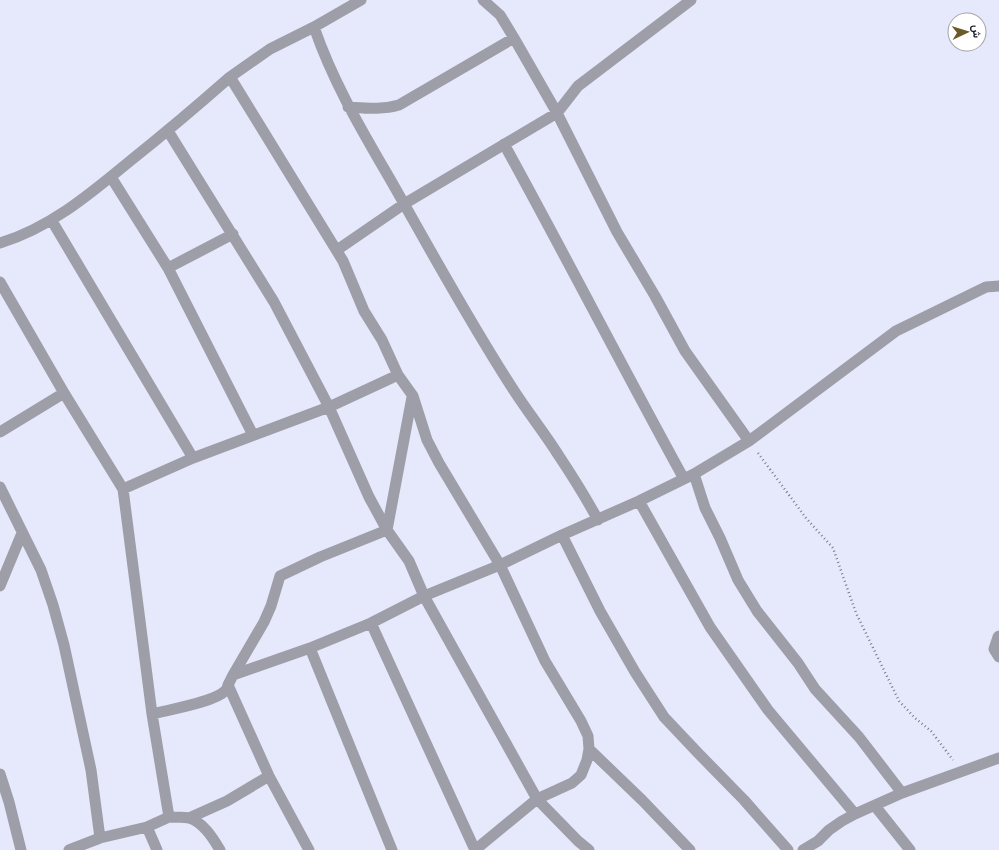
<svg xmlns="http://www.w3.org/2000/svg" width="999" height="850" font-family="Spectral,Vazirmatn,serif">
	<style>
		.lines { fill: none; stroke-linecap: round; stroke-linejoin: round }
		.path { stroke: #7b7c8a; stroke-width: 2.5; stroke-dasharray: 1 3; stroke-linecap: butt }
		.minor { stroke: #9d9ea8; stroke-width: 11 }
	</style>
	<rect width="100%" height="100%" fill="#e6e8fc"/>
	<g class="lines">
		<!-- path -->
		<path class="path" d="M 758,453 L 806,518 L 833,548 L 856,613 L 899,701 L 915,718 L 931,731 L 953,760"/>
		<!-- minor -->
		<path class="minor" d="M 483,0 L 500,15 L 514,38 L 557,113 L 617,232 L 655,296 L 685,351 L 749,441
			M 314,27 C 334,85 364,134 394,186 C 432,253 469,321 511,386 C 526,410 544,432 559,456 C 573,477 586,498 598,520
			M 230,77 L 343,261 L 364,311 L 382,340 L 398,375 L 413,396 L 427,440 L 439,463 L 500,565 L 545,661 L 581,721 L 588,736 L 589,749 L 587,760 L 581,775 L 572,783 L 537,799 L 475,850
			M 348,107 C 365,108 382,110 399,105 L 514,38
			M 168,131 L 274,302 L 329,407 L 369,497 L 387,530 L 409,561 L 424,596 L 537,799 L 578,841 L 589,850
			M 504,144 C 565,255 623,368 684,479
			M 111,177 L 168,268 L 233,234
			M 52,221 L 193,458
			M 0,243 C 50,228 90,194 130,161 C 164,134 197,106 230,77 L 270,49 L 314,27 L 361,0
			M 337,250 L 404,204 L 557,113 L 578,86 L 691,0
			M 168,268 L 253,435
			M 0,282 L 64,393 L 123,489 L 152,714 L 169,817 L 147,827 L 100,838 L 69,850
			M 0,432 L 64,393
			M 694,474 L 705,508 L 720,538 L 738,580 L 757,611 L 798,663 L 815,689 L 859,737 L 902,793
			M 0,487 L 41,570 L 53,605 L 64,645 L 91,770 L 100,838
			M 123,489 L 193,458 L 329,407 L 398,375
			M 639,501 L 710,627 L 768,710 L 855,814
			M 562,535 L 600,611 L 635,672 L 664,717 L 698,753 L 744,800 L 788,850
			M 0,586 L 22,533
			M 371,623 L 475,850
			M 999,636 L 998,637 L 994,649 L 999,657
			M 310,648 L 392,850
			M 233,675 L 264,622 L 271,606 L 280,576 L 320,557 L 387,530 L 412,397
			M 152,714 C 167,710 215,702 225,691 C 226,691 228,686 228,685
			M 589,749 L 642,800 L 690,850
			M 0,774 L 9,802 L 21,850
			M 875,806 L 910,850
			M 169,817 C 175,817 182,817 189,818 C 203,822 213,838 220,850
			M 189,818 L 227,801 L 269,776
			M 147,827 L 157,850
			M 309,850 L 269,776 L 228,685 L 233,675 L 310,648 L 371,623 L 424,596 L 500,565 L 562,535 L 639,501 L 694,474 L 749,441 L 896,331 L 986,287 L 999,286
			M 803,850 L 818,841 L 829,830 L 842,821 L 855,814 L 902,793 L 999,758"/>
	</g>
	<!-- north arrow -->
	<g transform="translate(967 32) rotate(86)"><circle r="19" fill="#ffffff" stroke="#a4a4a8"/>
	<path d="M0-3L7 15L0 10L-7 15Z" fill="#6c5a28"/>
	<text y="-6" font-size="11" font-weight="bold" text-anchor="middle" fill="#1c1c25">ش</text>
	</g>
</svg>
